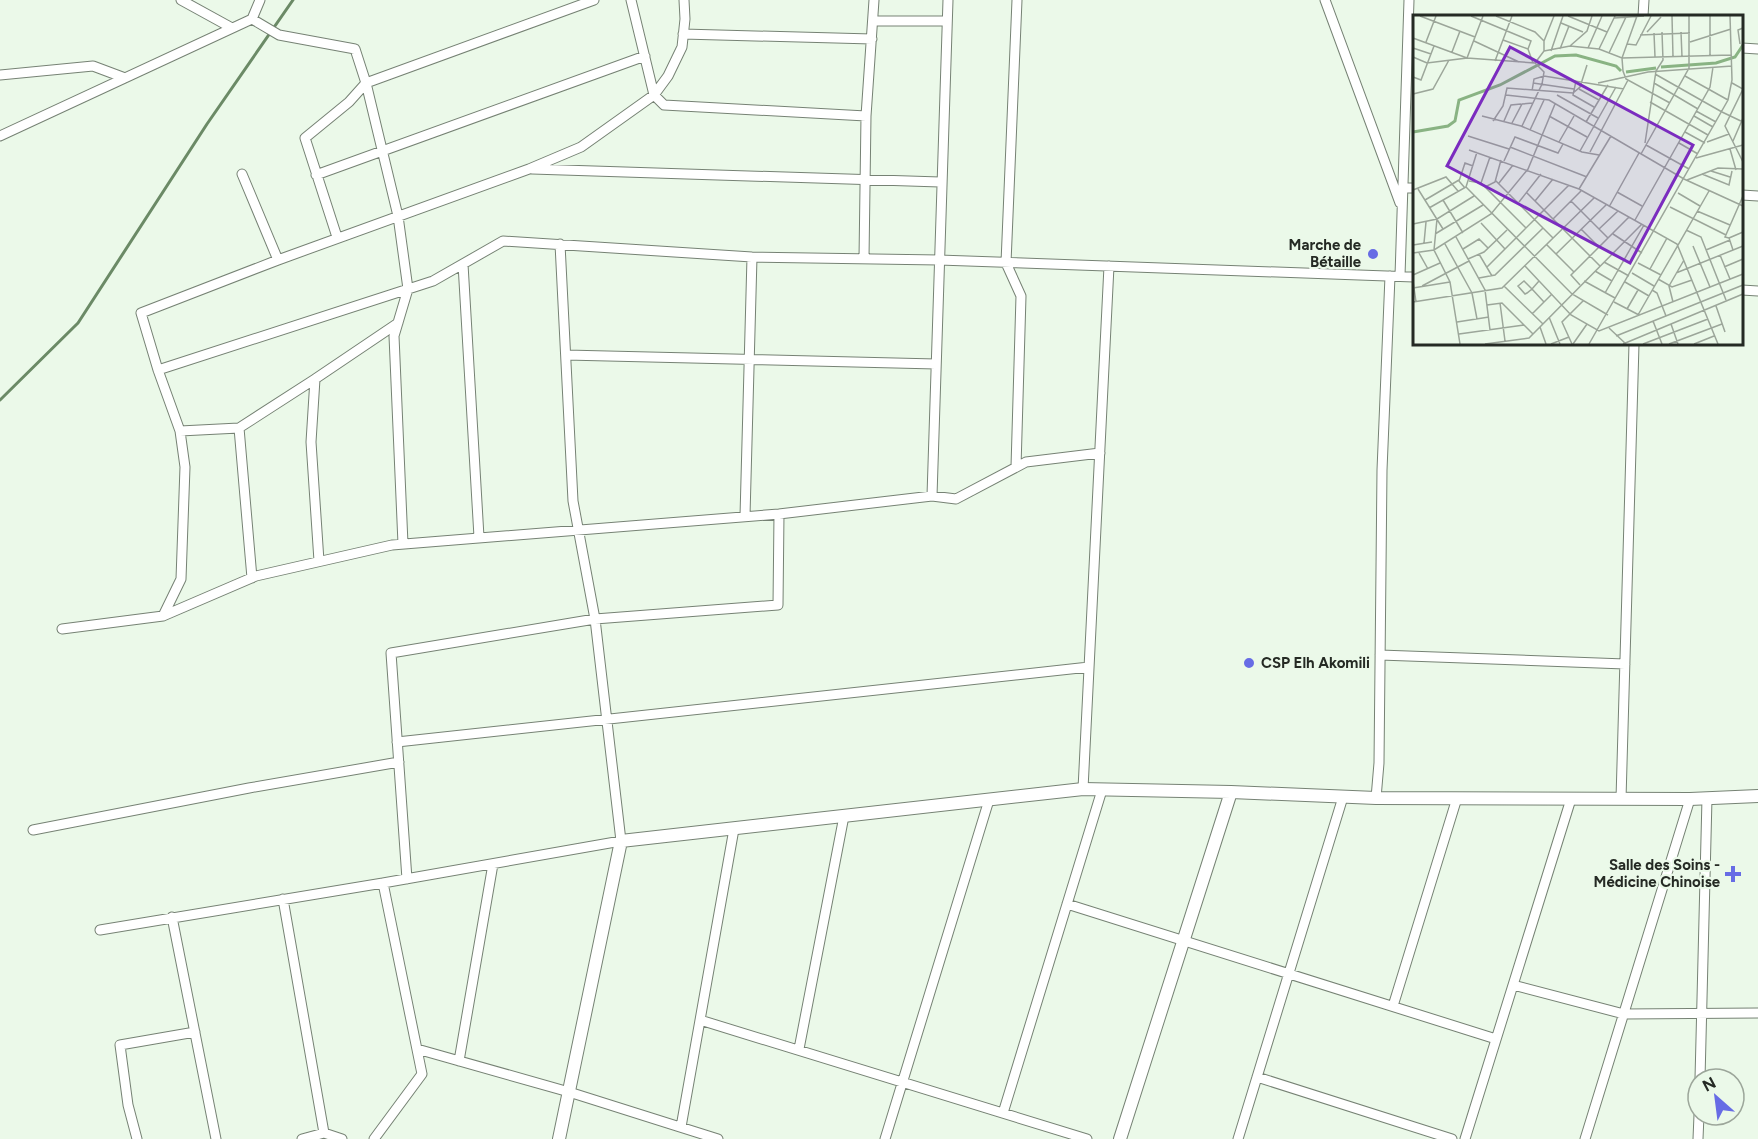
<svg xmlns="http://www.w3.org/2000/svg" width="1758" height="1139" font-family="Figtree,sans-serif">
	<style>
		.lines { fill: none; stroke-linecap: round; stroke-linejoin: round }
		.stream { stroke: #6b8a66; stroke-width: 3 }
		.minor-casing { stroke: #768274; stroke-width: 11 }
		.tertiary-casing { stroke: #768274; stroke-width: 14 }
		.minor { stroke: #fff; stroke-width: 9 }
		.tertiary { stroke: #fff; stroke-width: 12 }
		.poi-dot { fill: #676ce5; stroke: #ebf9e9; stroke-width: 2 }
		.labels { text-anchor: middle; stroke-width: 4.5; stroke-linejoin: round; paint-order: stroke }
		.poi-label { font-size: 15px; font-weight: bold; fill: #252a24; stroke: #ebf9e9; text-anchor: end }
		.inset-river { fill: none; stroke: #89b383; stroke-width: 3 }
		.inset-road { fill: none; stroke: #9ca69a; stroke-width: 1.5 }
		.view { fill: #7b2cbf; fill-opacity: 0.15; stroke: #7b2cbf; stroke-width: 3 }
		.inset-edge { fill: none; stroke: #252a24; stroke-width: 3 }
	</style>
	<rect width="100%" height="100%" fill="#ebf9e9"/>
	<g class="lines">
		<!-- stream -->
		<path class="stream" d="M 0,400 L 78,323 L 207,124 L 293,0"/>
		<!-- minor casing -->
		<g class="minor-casing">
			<path id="minor" d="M 181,0 L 232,28
				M 260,0 L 252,19 L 279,35 L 355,49 L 366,83 L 398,216 L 408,289 L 394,336 L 403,544
				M 631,0 L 654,95 L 664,105 L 866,116
				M 1325,0 L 1400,203
				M 1643,16 L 1644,0
				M 874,21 L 947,21
				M 683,34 L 872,39
				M 1742,48 L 1758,49
				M 0,75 L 93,66 L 125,78
				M 0,136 L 252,19
				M 532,169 L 940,182
				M 242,174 L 278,260
				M 316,175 L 645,56
				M 1402,188 L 1414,188
				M 1742,195 L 1758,196
				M 337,237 L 305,138 L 349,102 L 366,83 L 594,0
				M 864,259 L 866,116 L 874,0
				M 463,264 L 479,537
				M 1400,276 L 1409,0
				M 1742,290 L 1758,291
				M 566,355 L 936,364
				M 158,370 L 433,281 L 503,241 L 752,257 L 939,260 L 1414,277
				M 180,431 L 239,428
				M 1016,467 L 1021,296 L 1006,263 L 1017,0
				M 932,496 L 948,0
				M 745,516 L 752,257
				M 319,561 L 311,442 L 315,379 L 398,323
				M 252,578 L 239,428 L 315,379
				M 163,616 L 181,579 L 185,467 L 180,431 L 158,370 L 141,313 L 278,260 L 529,169 L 581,147 L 654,95 L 668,76 L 682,47 L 685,19 L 684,0
				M 62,629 L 163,616 L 256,576 L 392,545 L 779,514 L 932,496 L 956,499 L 1026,462 L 1100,453
				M 1380,655 L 1625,664
				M 397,742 L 1089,667
				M 1083,789 L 1109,266
				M 1376,798 L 1379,763 L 1382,470 L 1390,276
				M 1621,799 L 1634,344
				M 33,830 L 249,788 L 399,762
				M 407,879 L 391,653 L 595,619 L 778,605 L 779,514
				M 283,899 L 324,1133
				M 1067,904 L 1496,1039
				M 172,917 L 216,1139
				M 100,930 L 383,883 L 621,841 L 595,619 L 573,501 L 560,244
				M 1513,985 L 1624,1014 L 1758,1013
				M 1393,1006 L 1457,798
				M 700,1020 L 1087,1139
				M 417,1049 L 569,1092 L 718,1139
				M 799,1049 L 844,816
				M 459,1061 L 493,864
				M 1257,1077 L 1452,1139
				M 1700,1079 L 1707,798
				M 1003,1113 L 1102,790
				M 681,1127 L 734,829
				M 137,1139 L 128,1105 L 120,1045 L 195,1032
				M 302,1139 L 324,1133 L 342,1139
				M 374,1139 L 422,1074 L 383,883
				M 885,1139 L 989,800
				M 1238,1139 L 1343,797
				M 1465,1139 L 1571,799
				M 1585,1139 L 1690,799
				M 1698,1139 L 1699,1115"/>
		</g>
		<!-- tertiary casing -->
		<g class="tertiary-casing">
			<path id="tertiary" d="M 559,1139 L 621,841 L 1083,789 L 1231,792 L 1376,798 L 1690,799 L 1758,796
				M 1120,1139 L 1231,792"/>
		</g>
		<!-- minor -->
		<use href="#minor" class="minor"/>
		<!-- tertiary -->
		<use href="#tertiary" class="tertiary"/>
	</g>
	<!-- markers -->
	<g class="poi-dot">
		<circle cx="1373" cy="254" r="6"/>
		<circle cx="1249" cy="663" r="6"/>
		<path d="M1730 865h6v6h6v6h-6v6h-6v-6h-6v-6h6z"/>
	</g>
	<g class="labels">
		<!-- poi labels -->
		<g class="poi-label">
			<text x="1361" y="250">Marche de<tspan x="1361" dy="17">Bétaille</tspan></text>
			<text x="1261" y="668" text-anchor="start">CSP Elh Akomili</text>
			<text x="1720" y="870">Salle des Soins -<tspan x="1720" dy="17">Médicine Chinoise</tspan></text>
		</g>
	</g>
	<!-- overview -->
	<g transform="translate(1413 15)">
		<rect width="330" height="330" fill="#ebf9e9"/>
		<path class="inset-river" d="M 248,52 L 303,48 L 322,42 L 330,30M 213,57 L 243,53M 0,117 L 35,111 L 42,106 L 46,85 L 87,70 L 142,41 L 163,40 L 203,51 L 208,56"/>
		<path class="inset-road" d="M 7,1 L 62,22M 58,1 L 118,26 L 115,34 L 120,48M 83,1 L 122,17 L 131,26 L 131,36 L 122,48 L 131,57 L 129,69 L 109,111M 155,1 L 194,17M 224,1 L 209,43 L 210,56 L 213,64 L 257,88M 259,1 L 260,42M 297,1 L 297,41M 201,3 L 231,1M 148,8 L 170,17M 234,17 L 248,2M 268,17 L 269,42M 241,18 L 242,42M 227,20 L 277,18M 0,23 L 54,43 L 122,48M 90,25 L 115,34M 61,26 L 106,47M 131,26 L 141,1M 13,27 L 23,1M 277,27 L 318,14M 214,29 L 223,30 L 238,1M 327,29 L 325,15 L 330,13M 157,31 L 174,16 L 179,1M 0,33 L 18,39M 175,33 L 189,1M 147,34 L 156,11M 186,34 L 202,1M 131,36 L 157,31 L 186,34 L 209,43 L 318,40M 138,36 L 150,1M 39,37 L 47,16M 196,38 L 213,2M 0,42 L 14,48 L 54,43 L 70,1M 82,46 L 99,1M 242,59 L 309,97M 272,61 L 315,85M 0,62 L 8,65 L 21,31M 163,66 L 160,80 L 181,92M 120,68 L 161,74M 185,68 L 235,57 L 319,51M 241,68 L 285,94M 319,68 L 330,74 L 312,111 L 330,147M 166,74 L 186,85M 119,76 L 121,64 L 131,61 L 211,74M 0,79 L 20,74 L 36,45M 93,80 L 136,85 L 271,164 L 330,191M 144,80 L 185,103M 237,87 L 295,120M 283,96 L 303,107M 309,97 L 330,107M 69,101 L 108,111 L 169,137 L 186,140M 136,101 L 174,122M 281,101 L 300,112M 80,106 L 90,91 L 94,73 L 160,78 L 167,72 L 174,50M 91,106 L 98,90 L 108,89M 173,107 L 195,70M 99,108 L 109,89 L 120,88M 117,115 L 131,85M 272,117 L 292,128M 55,121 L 96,134M 320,126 L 330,103M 146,127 L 161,101M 294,127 L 316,119M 232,128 L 243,56 L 250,45 L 249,17M 266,128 L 285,139M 233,130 L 276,154M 97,132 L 174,162M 317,134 L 323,155M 56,135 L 166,174 L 264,229 L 305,329M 167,136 L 203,72M 177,137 L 215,65M 228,139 L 276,53 L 276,1M 283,143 L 330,130M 91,146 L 102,122 L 145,138 L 150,129M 298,156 L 317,162M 289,159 L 316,170 L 319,156M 82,165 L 140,223M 274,165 L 305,153 L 330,154M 56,166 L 68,168 L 113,213M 68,168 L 77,142M 86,168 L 100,150M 53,172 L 159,279 L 195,300M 72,172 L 82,167 L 88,145M 52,173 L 46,166 L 52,148 L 60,151M 5,174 L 30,214M 166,174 L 198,121M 0,175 L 33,162 L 45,176M 113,177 L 187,251M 204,177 L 229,191M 265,178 L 287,191M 12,185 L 46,165M 30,185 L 50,218M 122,186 L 140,164M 158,186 L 195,223M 106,187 L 128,159M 196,192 L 226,138M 257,192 L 313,220M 16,193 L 53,172 L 64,137M 284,196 L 317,210M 24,204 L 21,235 L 37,267 L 47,329M 140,204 L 168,176M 222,205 L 297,72 L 300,52M 68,208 L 92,234M 0,209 L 24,204 L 61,181M 168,214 L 186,232M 186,214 L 205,196M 273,215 L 288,222 L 313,285M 22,219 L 70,190M 200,219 L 229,238M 43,222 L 72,275 L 77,315M 316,223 L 312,222 L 330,181M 11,228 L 13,207M 32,229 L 59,278M 0,230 L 19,227M 134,230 L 161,257M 280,231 L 297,272M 50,234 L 66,224 L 75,233M 293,235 L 317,225M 320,235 L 316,223 L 330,217M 0,238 L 21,235 L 78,199 L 115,154 L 142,89M 6,238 L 15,254M 66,239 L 79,261M 143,239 L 193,190M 307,240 L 317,264M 55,244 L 71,237 L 94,215M 191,247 L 216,261M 225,248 L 248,260M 112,251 L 158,300 L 186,316 L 330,259M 74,252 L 156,170M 311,252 L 330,244M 237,254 L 254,223M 182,256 L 199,266M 219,258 L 241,271M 263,258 L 330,231M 0,260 L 27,248M 66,263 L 82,260 L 130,213M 245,264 L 259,272 L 279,265M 0,266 L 3,287M 126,266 L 119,274 L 114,278 L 112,279 L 105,271 L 111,266 L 119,274 L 131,287M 171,266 L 202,283M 212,267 L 236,281M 167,270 L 158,260 L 216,202M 9,271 L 56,246M 91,271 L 130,309M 0,273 L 37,267M 239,275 L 244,278 L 253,301M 59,278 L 64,304M 192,278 L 231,210M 0,287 L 89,273 L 181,183M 201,287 L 226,300M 260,287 L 256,271 L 271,245M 87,288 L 92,326M 74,290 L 89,288 L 120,319M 303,291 L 312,317M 214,294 L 225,275M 119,299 L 139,279M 225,300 L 296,176M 136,302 L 147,329M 240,306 L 249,329M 44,307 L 76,302M 258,309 L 265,329M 127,312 L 133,329M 196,313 L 213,329M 46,319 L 111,310M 203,321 L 330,270M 72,329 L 116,323 L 229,209M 138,329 L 156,322M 159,329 L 149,307 L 170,286M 160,329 L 174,309M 176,329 L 315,85 L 319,65 L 317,1M 210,329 L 330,279M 230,329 L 295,304M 256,329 L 309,309M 281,329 L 301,321"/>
		<path class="view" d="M 97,32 L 280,130 L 217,248 L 34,151 Z"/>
		<rect width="330" height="330" class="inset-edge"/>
	</g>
	<!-- north arrow -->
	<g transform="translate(1716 1097) rotate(332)"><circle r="28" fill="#ebf9e9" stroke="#9ca69a" stroke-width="1.5"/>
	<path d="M0-4.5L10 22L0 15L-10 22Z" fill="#676ce5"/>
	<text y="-9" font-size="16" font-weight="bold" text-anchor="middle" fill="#252a24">N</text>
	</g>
</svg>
